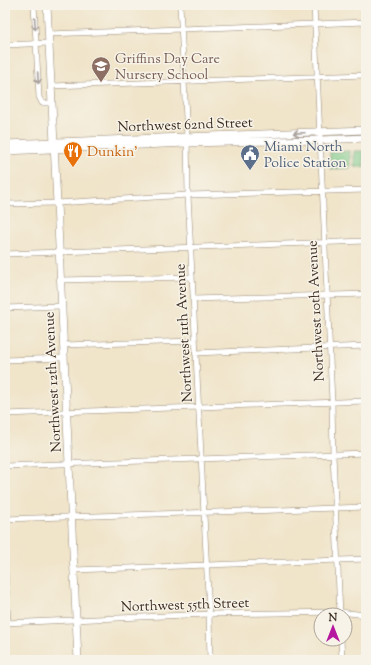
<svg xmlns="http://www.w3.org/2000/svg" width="371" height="665" font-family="'Sorts Mill Goudy',serif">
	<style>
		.green { fill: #79c786; stroke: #5a7852 }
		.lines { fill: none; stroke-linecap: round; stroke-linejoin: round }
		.minor-casing { stroke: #968774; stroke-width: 6 }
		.major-casing { stroke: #968774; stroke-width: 8 }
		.minor { stroke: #fff; stroke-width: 5 }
		.major { stroke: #fff; stroke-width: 7 }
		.oneway { stroke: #a79f9a }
		.labels { text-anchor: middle; stroke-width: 3; stroke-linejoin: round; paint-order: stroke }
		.education-label { font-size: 14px; fill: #785e54; stroke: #f7f3e8; text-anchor: start }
		.street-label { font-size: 14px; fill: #3b2a1e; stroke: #f7f3e8 }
		.service-label { font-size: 14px; fill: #4e5e75; stroke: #f7f3e8; text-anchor: start }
		.food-label { font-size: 14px; fill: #c56008; stroke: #f7f3e8; text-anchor: start }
	</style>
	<rect width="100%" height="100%" fill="#f7f3e8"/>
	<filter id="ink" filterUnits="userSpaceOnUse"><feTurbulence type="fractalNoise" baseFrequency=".025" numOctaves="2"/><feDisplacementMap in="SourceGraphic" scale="8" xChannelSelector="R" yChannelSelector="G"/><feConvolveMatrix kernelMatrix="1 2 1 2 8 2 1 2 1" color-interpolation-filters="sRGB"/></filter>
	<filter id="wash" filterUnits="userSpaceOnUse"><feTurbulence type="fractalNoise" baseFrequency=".012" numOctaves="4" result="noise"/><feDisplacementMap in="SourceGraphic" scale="16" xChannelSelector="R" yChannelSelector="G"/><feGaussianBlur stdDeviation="0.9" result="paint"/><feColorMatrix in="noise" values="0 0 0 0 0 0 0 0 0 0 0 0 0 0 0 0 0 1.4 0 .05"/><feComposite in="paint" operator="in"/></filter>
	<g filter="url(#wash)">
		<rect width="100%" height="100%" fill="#f0e4c9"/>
		<!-- green -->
		<path class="green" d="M 350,151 L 350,168 L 330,169 L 330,152 Z
			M 354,151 L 364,151 L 364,167 L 354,167 Z"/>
	</g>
	<g filter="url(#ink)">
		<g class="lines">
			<!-- minor casing -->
			<g class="minor-casing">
				<path id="minor" d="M 34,5 L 39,97 L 42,103 L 51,103
					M 180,5 L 187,137 L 188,195 L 209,614 L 210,660
					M 314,5 L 332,402 L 333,454 L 340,615
					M 48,34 L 366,22
					M 5,45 L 49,43
					M 51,86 L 366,75
					M 5,204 L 57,203 L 188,195 L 366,190
					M 5,254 L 366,241
					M 60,280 L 192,277
					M 193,299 L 366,294
					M 5,308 L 61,306
					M 63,345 L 194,341
					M 195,353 L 366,346
					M 5,360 L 63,358
					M 5,414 L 366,401
					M 5,466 L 366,453
					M 5,519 L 366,507
					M 5,529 L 5,570 L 8,622
					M 74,570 L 366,559
					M 5,623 L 209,614 L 340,612 L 366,615
					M 341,639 L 342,660"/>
			</g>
			<!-- major casing -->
			<g class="major-casing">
				<path id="major" d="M 47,5 L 57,203 L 78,660
					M 5,144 L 366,130
					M 5,151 L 187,143 L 320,140 L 366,138"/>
			</g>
			<!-- minor -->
			<use href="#minor" class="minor"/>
			<!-- major -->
			<use href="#major" class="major"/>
		</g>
		<!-- one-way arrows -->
		<defs><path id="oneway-shaft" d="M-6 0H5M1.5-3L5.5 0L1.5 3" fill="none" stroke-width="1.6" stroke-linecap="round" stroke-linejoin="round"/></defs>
		<g class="oneway">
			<use href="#oneway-shaft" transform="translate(35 24) rotate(87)"/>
			<use href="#oneway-shaft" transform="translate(38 78) rotate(87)"/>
			<use href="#oneway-shaft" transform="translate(299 133) rotate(178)"/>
		</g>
	</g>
	<!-- icons -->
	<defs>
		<g id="school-pin" transform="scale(1)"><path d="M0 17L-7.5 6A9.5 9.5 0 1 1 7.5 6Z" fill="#8d6e63" stroke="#f7f3e8"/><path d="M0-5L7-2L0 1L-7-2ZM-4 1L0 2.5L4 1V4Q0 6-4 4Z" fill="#fff"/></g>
		<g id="restaurant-pin" transform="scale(1)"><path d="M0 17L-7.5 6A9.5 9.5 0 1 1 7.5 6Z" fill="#e8710a" stroke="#f7f3e8"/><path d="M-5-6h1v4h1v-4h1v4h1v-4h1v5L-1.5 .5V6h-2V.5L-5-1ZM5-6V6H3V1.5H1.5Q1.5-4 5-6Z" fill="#fff"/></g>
		<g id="civic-pin" transform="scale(1)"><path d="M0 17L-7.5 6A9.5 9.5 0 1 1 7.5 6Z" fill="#5c6f8a" stroke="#f7f3e8"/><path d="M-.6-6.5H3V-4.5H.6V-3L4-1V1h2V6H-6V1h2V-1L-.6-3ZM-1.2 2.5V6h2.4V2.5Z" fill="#fff"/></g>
	</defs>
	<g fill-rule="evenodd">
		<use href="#school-pin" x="101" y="66"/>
		<use href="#restaurant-pin" x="73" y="151"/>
		<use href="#civic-pin" x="250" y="154"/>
	</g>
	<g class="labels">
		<!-- education labels -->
		<g class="education-label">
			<text x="115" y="63">Griffins Day Care<tspan x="115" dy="16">Nursery School</tspan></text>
		</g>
		<!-- street labels -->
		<g class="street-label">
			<text transform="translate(185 124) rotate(-2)" y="5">Northwest 62nd Street</text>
			<text transform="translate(315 311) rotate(-93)" y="5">Northwest 10th Avenue</text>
			<text transform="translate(183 333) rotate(-93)" y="5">Northwest 11th Avenue</text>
			<text transform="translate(52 382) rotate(-93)" y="5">Northwest 12th Avenue</text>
			<text transform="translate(185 604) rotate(-2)" y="5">Northwest 55th Street</text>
		</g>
		<!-- service labels -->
		<g class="service-label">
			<text x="264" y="151">Miami North<tspan x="264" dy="16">Police Station</tspan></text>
		</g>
		<!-- food labels -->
		<g class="food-label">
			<text x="87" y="156">Dunkin'</text>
		</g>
	</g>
	<!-- margin -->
	<rect width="371" height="665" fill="none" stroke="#f7f3e8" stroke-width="20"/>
	<!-- north arrow -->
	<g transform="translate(333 627)"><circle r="19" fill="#f7f3e8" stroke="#aca397"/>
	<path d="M0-3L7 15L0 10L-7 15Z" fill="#b5179e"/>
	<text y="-6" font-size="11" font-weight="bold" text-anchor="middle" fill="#3b2a1e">N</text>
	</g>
</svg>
